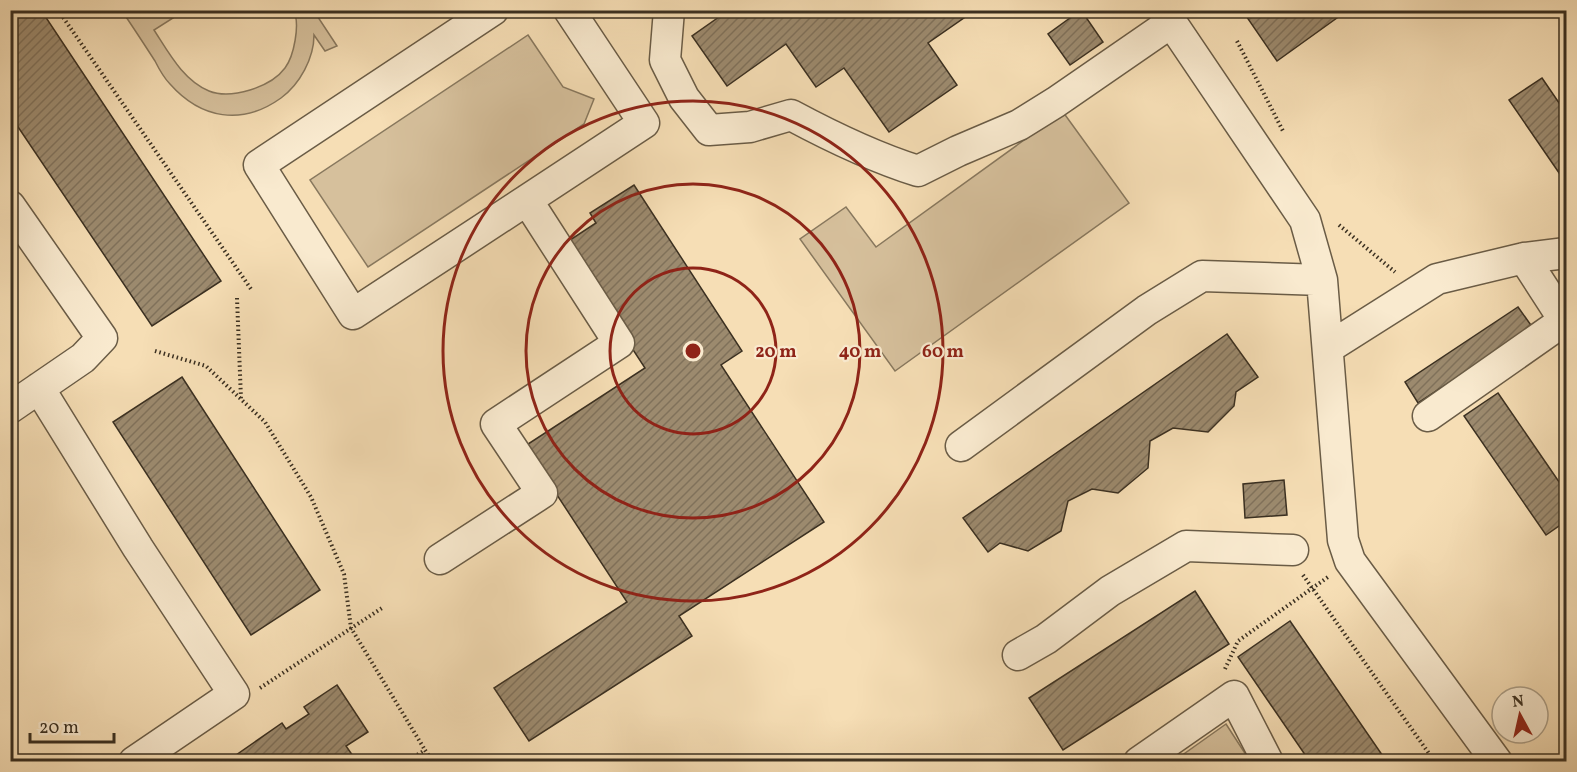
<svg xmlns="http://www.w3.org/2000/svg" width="1577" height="772" font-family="Vollkorn,serif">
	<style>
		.park { fill: #d6c09c; stroke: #88785e; stroke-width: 1.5 }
		.building { fill: url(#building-hatch); stroke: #3b3021; stroke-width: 1.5 }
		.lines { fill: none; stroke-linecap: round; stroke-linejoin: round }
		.minor-casing { stroke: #6a5c46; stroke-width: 33 }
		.path { stroke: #3b3021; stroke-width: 4; stroke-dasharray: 1.5 3; stroke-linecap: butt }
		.minor { stroke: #f9eacf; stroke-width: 30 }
		.ring { fill: none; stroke: #8f2418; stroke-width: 3 }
		.centre { fill: #8f2418; stroke: #f9eacf; stroke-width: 3 }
		.ring-label { font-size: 18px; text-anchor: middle; font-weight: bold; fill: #8f2418; stroke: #f9eacf; stroke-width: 4.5; stroke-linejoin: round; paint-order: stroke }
	</style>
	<defs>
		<pattern id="building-hatch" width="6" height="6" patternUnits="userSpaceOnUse" patternTransform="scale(1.5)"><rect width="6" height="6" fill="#9c8a6e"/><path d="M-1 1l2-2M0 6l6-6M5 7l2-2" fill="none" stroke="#80715a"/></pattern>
	</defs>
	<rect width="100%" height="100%" fill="#f6deb5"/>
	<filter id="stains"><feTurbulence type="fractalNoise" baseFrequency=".00333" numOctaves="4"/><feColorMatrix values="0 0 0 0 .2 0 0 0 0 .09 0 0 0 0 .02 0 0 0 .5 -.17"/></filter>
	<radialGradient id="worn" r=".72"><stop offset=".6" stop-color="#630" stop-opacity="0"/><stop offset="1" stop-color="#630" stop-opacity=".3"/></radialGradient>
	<!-- park -->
	<path class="park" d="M 122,11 L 184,11 L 154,30 C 169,53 183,80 209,91 C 231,100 271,87 285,68 C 294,56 300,25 294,11 L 314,11 L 337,46 L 325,51 L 314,35 C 314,58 300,84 281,98 C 242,126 201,119 170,84 C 164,78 159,69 155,61 C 144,44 133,27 122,11 Z
		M 528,35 L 563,87 L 594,99 L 584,124 L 368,267 L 310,180 Z
		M 1063,112 L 1129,203 L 895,371 L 800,239 L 846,207 L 876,247 Z
		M 1226,724 L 1250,761 L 1174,761 Z"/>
	<!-- building -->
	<path class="building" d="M 10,10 L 41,10 L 221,281 L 152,326 L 10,115 Z
		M 729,10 L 969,10 L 971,13 L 928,43 L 957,85 L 889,132 L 844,68 L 816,87 L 786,44 L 727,86 L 692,36 Z
		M 1081,10 L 1103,42 L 1070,65 L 1048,34 Z
		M 1242,10 L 1348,10 L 1277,61 Z
		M 1542,78 L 1566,113 L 1566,183 L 1509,100 Z
		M 634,185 L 742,351 L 721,365 L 824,522 L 679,616 L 692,636 L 529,741 L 494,688 L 627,602 L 525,446 L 645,368 L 564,244 L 596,223 L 590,213 Z
		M 1518,307 L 1533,328 L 1418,403 L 1405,382 Z
		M 1227,334 L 1258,377 L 1236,392 L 1234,406 L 1208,432 L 1173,428 L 1150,441 L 1148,468 L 1118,493 L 1092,489 L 1068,501 L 1061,531 L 1028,551 L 1000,543 L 988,552 L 963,518 Z
		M 182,377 L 320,590 L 251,635 L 113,422 Z
		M 1498,393 L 1566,492 L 1566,521 L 1546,535 L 1464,416 Z
		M 1284,480 L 1287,515 L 1245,518 L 1243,484 Z
		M 1195,591 L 1229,644 L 1063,750 L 1029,698 Z
		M 1290,621 L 1387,762 L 1310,762 L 1238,657 Z
		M 337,685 L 368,732 L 346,746 L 355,759 L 352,762 L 226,762 L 282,723 L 286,729 L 309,714 L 304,707 Z"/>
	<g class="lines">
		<!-- minor casing -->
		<g class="minor-casing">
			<path id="minor" d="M 669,10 L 665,60 L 684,98 L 709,130 L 750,127 L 791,115 C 832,137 873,157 918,171 L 958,151 L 1019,125 L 1056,102 L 1172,22
				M 1163,10 L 1305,220 L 1322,280 L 1343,540 L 1350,561 L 1497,762
				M 527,200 L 644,123 L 569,10
				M 10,206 L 102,338 L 83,358 L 10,408
				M 1524,258 L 1566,323
				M 1328,348 L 1437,279 L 1524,258 L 1566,253
				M 39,388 L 138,548 L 234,694 L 134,762
				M 1428,416 L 1565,320
				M 961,446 L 1147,310 L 1202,276 L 1322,280
				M 440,559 L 542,493 L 496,424 L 619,343 L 527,200 L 353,314 L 259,165 L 493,10
				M 1018,655 L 1046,639 L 1110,591 L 1186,546 L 1293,550
				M 1139,762 L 1234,696 L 1268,762"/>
		</g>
		<!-- path -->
		<path class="path" d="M 58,10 L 251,289
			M 1237,41 L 1283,131
			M 1339,225 L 1395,272
			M 237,298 L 241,399
			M 155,351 L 206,366 L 265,422 L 311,497 L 344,574 L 351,628 L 425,750
			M 1303,575 L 1435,762
			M 1225,669 L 1238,641 L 1328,577
			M 260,688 L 382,608
			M 406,762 L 425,750 L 433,762
			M 1096,762 L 1111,760"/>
		<!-- minor -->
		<use href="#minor" class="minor"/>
	</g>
	<!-- distance rings -->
	<g class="ring">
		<circle cx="693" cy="351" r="83"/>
		<circle cx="693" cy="351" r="167"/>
		<circle cx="693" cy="351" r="250"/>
	</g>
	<circle cx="693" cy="351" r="9" class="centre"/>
	<g class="ring-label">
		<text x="776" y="357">20 m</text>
		<text x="860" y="357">40 m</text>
		<text x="943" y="357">60 m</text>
	</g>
	<!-- margin -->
	<rect width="1577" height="772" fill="none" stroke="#f6deb5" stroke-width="36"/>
	<rect x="12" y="12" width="1553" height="748" fill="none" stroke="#3b3021" stroke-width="3"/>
	<rect x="18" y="18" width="1541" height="736" fill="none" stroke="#3b3021" stroke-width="1.5"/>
	<!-- north arrow -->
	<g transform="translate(1520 715) rotate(352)"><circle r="28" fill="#f9eacf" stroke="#ada089" stroke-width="1.5"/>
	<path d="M0-4.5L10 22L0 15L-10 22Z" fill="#8f2418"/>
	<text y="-9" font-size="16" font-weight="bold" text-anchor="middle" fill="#3b3021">N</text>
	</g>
	<!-- scale -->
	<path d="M30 733v9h84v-9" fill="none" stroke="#3b3021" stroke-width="3"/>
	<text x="39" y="733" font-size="18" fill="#3b3021" stroke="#f9eacf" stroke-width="4.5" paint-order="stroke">20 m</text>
	<rect width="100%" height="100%" filter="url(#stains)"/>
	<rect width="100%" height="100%" fill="url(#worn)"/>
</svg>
